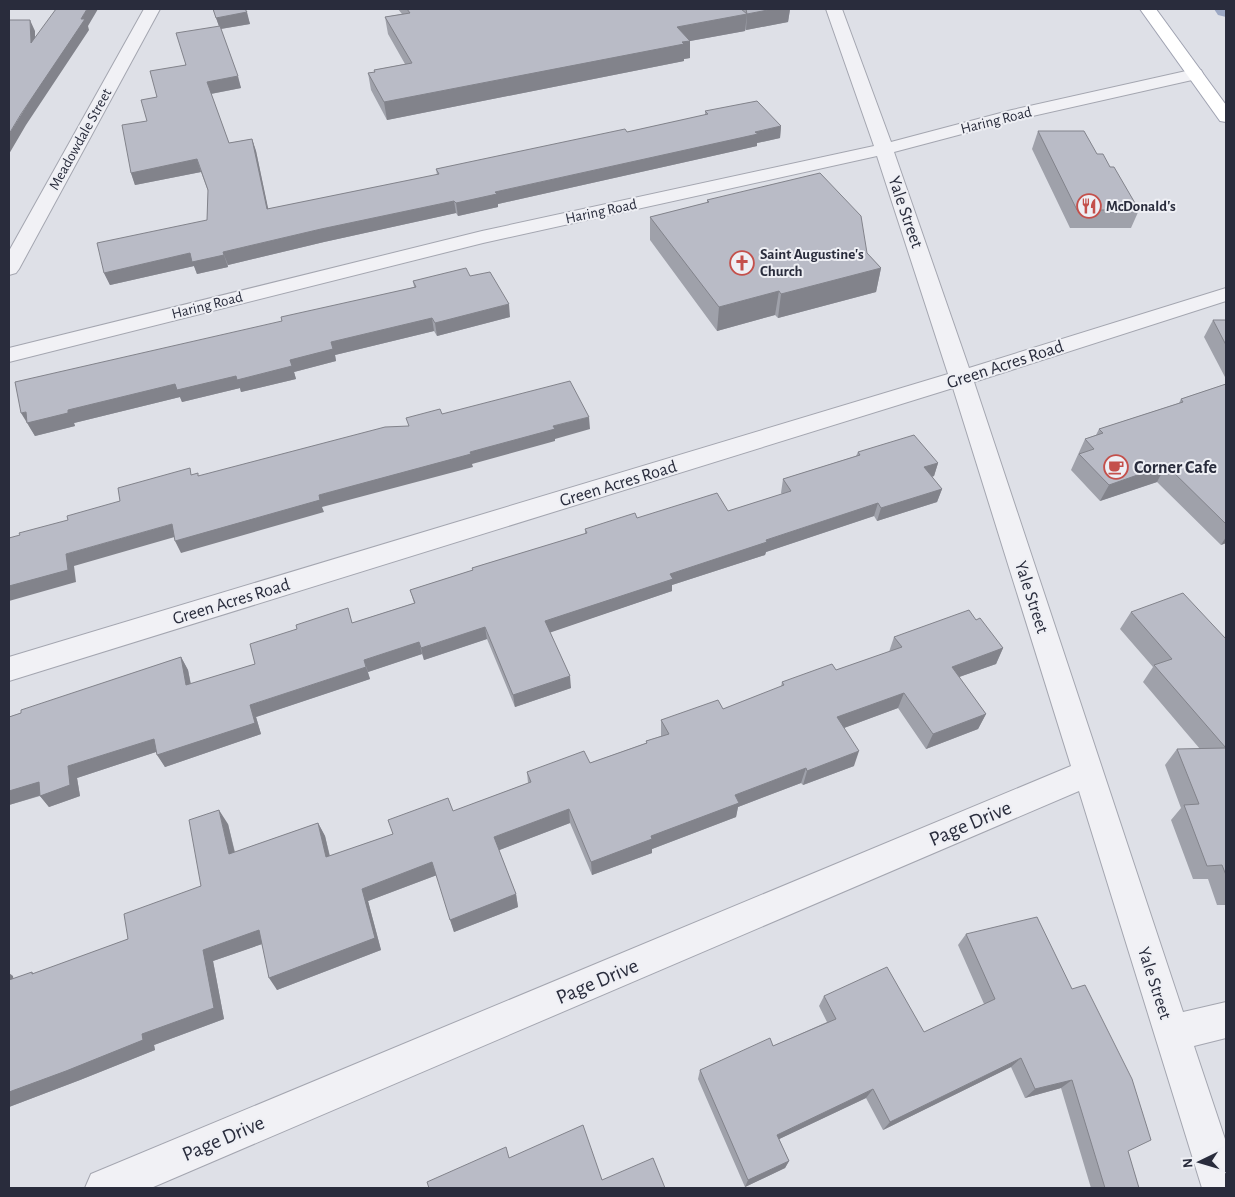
<svg xmlns="http://www.w3.org/2000/svg" width="1235" height="1197" font-family="'Alegreya Sans',sans-serif">
	<style>
		.lines { fill: none; stroke-linecap: round; stroke-linejoin: round }
		.canal { fill: #9ca8c4; fill-rule: evenodd }
		.minor-casing { stroke: #a4a6b0; stroke-width: 2 }
		.primary-casing { stroke: #9fa2b1; stroke-width: 2 }
		.minor { fill: #f1f1f5; fill-rule: evenodd }
		.primary { fill: #fff; fill-rule: evenodd }
		.wall { fill: #9fa1aa }
		.shaded-wall { fill: #82838b }
		.building { fill: #b9bbc6; stroke: #82838b }
		.labels { text-anchor: middle; stroke-width: 4; stroke-linejoin: round; paint-order: stroke }
		.far-street-label { font-size: 15px; fill: #292c3c; stroke: #eeeff4 }
		.far-poi-label { font-size: 15px; font-weight: bold; fill: #292c3c; stroke: #eeeff4; text-anchor: start }
		.street-label { font-size: 18px; fill: #292c3c; stroke: #eeeff4 }
		.poi-label { font-size: 18px; font-weight: bold; fill: #292c3c; stroke: #eeeff4; text-anchor: start }
		.near-street-label { font-size: 21px; fill: #292c3c; stroke: #eeeff4 }
	</style>
	<rect width="100%" height="100%" fill="#dee0e7"/>
	<g class="lines">
		<!-- canal -->
		<path class="canal" d="M 1214,9 L 1226,9 L 1226,17 L 1218,15 Z"/>
		<!-- minor casing -->
		<g class="minor-casing">
			<path id="minor" d="M 144,9 L 160,9 L 19,269 L 16,273 L 9,275 L 9,251 Z
				M 826,9 L 842,9 L 891,142 L 1012,110 L 1195,69 L 1201,70 L 1203,74 L 1201,78 L 1015,120 L 894,152 L 969,368 L 1226,288 L 1226,301 L 974,382 L 1183,1012 L 1226,1002 L 1226,1038 L 1194,1046 L 1226,1142 L 1226,1188 L 1202,1188 L 1079,791 L 151,1188 L 85,1188 L 91,1174 L 1071,766 L 953,388 L 9,681 L 9,657 L 948,374 L 877,156 L 483,243 L 9,362 L 9,348 L 482,231 L 874,146 Z"/>
		</g>
		<!-- primary casing -->
		<g class="primary-casing">
			<path id="primary" d="M 1140,9 L 1156,9 L 1226,105 L 1226,122 L 1220,121 Z"/>
		</g>
		<!-- minor -->
		<use href="#minor" class="minor"/>
		<!-- primary -->
		<use href="#primary" class="primary"/>
	</g>
	<!-- wall -->
	<path class="wall" d="M 213,9 L 245,9 L 250,24 L 221,29 L 241,88 L 211,94 L 229,143 L 252,139 L 256,151 L 268,209 L 437,175 L 436,169 L 627,132 L 705,115 L 705,111 L 781,126 L 780,138 L 757,143 L 757,146 L 498,204 L 498,207 L 458,216 L 456,213 L 324,242 L 228,265 L 228,267 L 197,274 L 194,266 L 110,285 L 104,273 L 207,220 L 208,191 L 201,172 L 135,185 L 131,173 L 147,121 L 157,97 L 219,26 Z
		M 398,9 L 791,9 L 790,10 L 788,22 L 746,30 L 746,29 L 745,31 L 690,41 L 690,58 L 684,59 L 684,61 L 387,120 L 371,90 L 368,73 L 374,72 L 374,70 L 405,64 L 388,34 L 385,17 L 402,14 Z
		M 1038,131 L 1097,154 L 1110,167 L 1139,210 L 1131,228 L 1070,228 L 1032,149 Z
		M 707,200 L 867,253 L 881,268 L 876,292 L 778,318 L 775,315 L 717,331 L 650,240 L 650,217 L 707,203 Z
		M 470,276 L 510,317 L 437,336 L 434,331 L 335,355 L 336,361 L 294,372 L 296,379 L 241,392 L 240,388 L 182,402 L 180,397 L 74,423 L 75,426 L 35,436 L 29,426 L 28,426 L 282,321 L 414,287 L 413,281 Z
		M 1213,320 L 1226,320 L 1226,379 L 1204,337 Z
		M 1226,384 L 1226,543 L 1221,545 L 1157,482 L 1100,501 L 1071,470 L 1085,439 L 1096,435 L 1099,429 L 1179,403 L 1181,399 Z
		M 858,452 L 938,463 L 934,476 L 932,477 L 942,489 L 937,502 L 877,521 L 874,516 L 766,552 L 765,555 L 672,585 L 672,591 L 550,632 L 571,688 L 515,707 L 487,639 L 424,660 L 422,654 L 368,672 L 370,679 L 256,717 L 261,734 L 165,767 L 156,752 L 77,778 L 80,796 L 49,807 L 40,796 L 9,805 L 9,717 L 181,657 L 188,670 L 191,684 L 255,664 L 352,623 L 414,603 L 410,590 L 473,570 L 472,568 L 585,534 L 585,529 L 637,518 L 728,511 L 782,494 L 781,493 L 783,479 L 856,456 Z
		M 1131,612 L 1226,639 L 1226,905 L 1217,905 L 1208,879 L 1193,879 L 1171,820 L 1181,808 L 1165,765 L 1177,749 L 1200,749 L 1143,682 L 1153,667 L 1120,629 Z
		M 976,620 L 1003,648 L 996,664 L 959,677 L 986,714 L 978,729 L 926,749 L 898,708 L 844,728 L 854,766 L 803,785 L 801,783 L 738,807 L 736,817 L 652,849 L 652,853 L 592,875 L 570,823 L 499,850 L 516,894 L 518,907 L 454,932 L 437,875 L 368,901 L 381,950 L 277,990 L 262,944 L 213,961 L 224,1019 L 154,1045 L 155,1050 L 80,1080 L 9,1107 L 13,976 L 13,979 L 32,972 L 34,974 L 128,939 L 201,886 L 228,824 L 235,852 L 318,823 L 325,836 L 330,856 L 393,834 L 528,783 L 527,772 L 590,763 L 646,743 L 646,741 L 661,736 L 661,720 L 723,709 L 781,687 L 782,682 L 836,670 L 889,652 L 894,637 Z
		M 966,934 L 1128,1152 L 1139,1188 L 1091,1188 L 1061,1088 L 1025,1098 L 1011,1067 L 883,1130 L 866,1098 L 779,1139 L 789,1161 L 785,1168 L 745,1187 L 698,1079 L 700,1070 L 773,1046 L 827,1022 L 819,1006 L 824,996 L 924,1032 L 984,1004 L 958,945 Z"/>
	<!-- shaded-wall -->
	<path class="shaded-wall" d="M 87,9 L 98,9 L 88,26 L 89,30 L 26,125 L 9,154 L 9,134 Z
		M 773,9 L 790,9 L 788,22 L 746,30 L 747,14 Z
		M 247,12 L 250,24 L 220,29 L 216,18 Z
		M 747,14 L 745,31 L 690,41 L 690,58 L 684,59 L 684,61 L 387,120 L 384,102 L 677,27 Z
		M 30,20 L 35,31 L 35,54 L 31,43 Z
		M 238,76 L 241,88 L 210,94 L 207,82 Z
		M 781,126 L 780,138 L 757,143 L 757,146 L 498,204 L 498,207 L 458,216 L 456,203 L 495,192 Z
		M 252,139 L 256,151 L 271,222 L 267,209 Z
		M 197,159 L 201,172 L 135,185 L 131,173 Z
		M 454,201 L 456,213 L 324,242 L 228,265 L 223,252 L 321,229 Z
		M 190,253 L 224,255 L 228,267 L 197,274 L 194,266 L 110,285 L 104,273 Z
		M 881,268 L 876,292 L 778,318 L 781,294 Z
		M 779,291 L 775,315 L 717,331 L 719,307 Z
		M 509,304 L 510,317 L 437,336 L 435,323 Z
		M 432,318 L 434,331 L 335,355 L 336,361 L 294,372 L 296,379 L 241,392 L 240,388 L 182,402 L 180,397 L 74,423 L 75,426 L 35,436 L 21,413 L 26,412 L 68,410 L 175,384 L 290,360 L 331,342 Z
		M 589,417 L 590,429 L 555,439 L 555,441 L 472,464 L 473,467 L 322,507 L 324,512 L 181,553 L 175,541 L 319,495 L 470,452 L 553,426 Z
		M 938,463 L 934,476 L 920,480 L 924,467 Z
		M 1166,465 L 1157,482 L 1100,501 L 1109,485 Z
		M 942,489 L 937,502 L 877,521 L 881,508 Z
		M 878,503 L 874,516 L 766,552 L 765,555 L 672,585 L 672,591 L 546,634 L 545,621 L 670,574 L 766,540 Z
		M 172,524 L 178,536 L 74,566 L 76,582 L 9,601 L 9,586 L 66,554 Z
		M 1226,537 L 1226,543 L 1221,545 Z
		M 485,627 L 487,639 L 424,660 L 421,648 Z
		M 419,642 L 422,654 L 368,672 L 364,660 Z
		M 1003,648 L 996,664 L 945,682 L 952,667 Z
		M 181,657 L 188,670 L 193,697 L 186,685 Z
		M 366,667 L 370,679 L 256,717 L 261,734 L 165,767 L 157,755 L 250,705 Z
		M 570,676 L 571,688 L 515,707 L 513,695 Z
		M 904,693 L 898,708 L 833,732 L 837,717 Z
		M 986,714 L 978,729 L 926,749 L 933,734 Z
		M 154,739 L 162,750 L 77,778 L 80,796 L 49,807 L 40,796 L 48,793 L 9,805 L 9,791 L 68,766 Z
		M 859,751 L 854,766 L 803,785 L 807,771 Z
		M 806,768 L 801,783 L 738,807 L 736,817 L 652,849 L 652,853 L 592,875 L 591,862 L 651,836 L 735,795 Z
		M 569,809 L 570,823 L 497,851 L 494,837 Z
		M 219,810 L 228,824 L 238,867 L 229,854 Z
		M 318,823 L 325,836 L 333,871 L 326,857 Z
		M 432,862 L 437,875 L 368,901 L 381,950 L 277,990 L 269,978 L 362,889 Z
		M 516,894 L 518,907 L 454,932 L 450,920 Z
		M 259,930 L 268,942 L 213,961 L 224,1019 L 154,1045 L 155,1050 L 80,1080 L 9,1107 L 9,1092 L 142,1034 L 203,950 Z
		M 9,973 L 13,976 L 15,995 L 9,990 Z
		M 1021,1058 L 1011,1067 L 883,1130 L 890,1122 Z
		M 1072,1080 L 1061,1088 L 1025,1098 L 1035,1089 Z
		M 873,1089 L 866,1098 L 773,1142 L 777,1135 Z
		M 789,1161 L 785,1168 L 745,1187 L 748,1180 Z"/>
	<!-- building -->
	<path class="building" d="M 56,9 L 87,9 L 81,19 L 85,19 L 21,114 L 9,134 L 9,20 L 30,20 L 31,43 Z
		M 213,9 L 245,9 L 247,12 L 216,18 Z
		M 407,9 L 741,9 L 747,14 L 677,27 L 690,41 L 682,42 L 684,44 L 384,102 L 368,73 L 375,72 L 374,70 L 412,63 L 385,17 L 410,13 Z
		M 746,9 L 773,9 L 747,14 Z
		M 220,26 L 238,76 L 207,82 L 229,143 L 252,139 L 267,209 L 439,174 L 436,169 L 625,129 L 627,132 L 708,114 L 705,111 L 757,101 L 781,126 L 755,132 L 758,134 L 495,192 L 497,194 L 456,203 L 454,201 L 321,229 L 223,252 L 224,255 L 192,262 L 190,253 L 104,273 L 97,243 L 207,220 L 208,190 L 197,159 L 131,173 L 122,125 L 147,121 L 141,100 L 157,97 L 150,71 L 186,65 L 176,33 Z
		M 1038,131 L 1084,131 L 1097,154 L 1103,154 L 1110,167 L 1114,167 L 1139,210 L 1077,210 Z
		M 820,173 L 861,216 L 867,253 L 881,268 L 781,294 L 779,291 L 719,307 L 650,217 L 709,202 L 707,200 Z
		M 466,268 L 470,276 L 490,272 L 509,304 L 435,323 L 432,318 L 331,342 L 333,349 L 290,360 L 292,366 L 237,380 L 236,376 L 177,390 L 175,384 L 68,410 L 68,413 L 27,423 L 26,412 L 21,413 L 15,382 L 282,321 L 281,317 L 416,287 L 413,281 Z
		M 1213,320 L 1226,320 L 1226,345 Z
		M 570,381 L 589,417 L 553,426 L 555,429 L 470,452 L 471,454 L 319,495 L 320,500 L 175,541 L 172,524 L 66,554 L 68,570 L 9,586 L 9,538 L 20,535 L 19,533 L 68,520 L 67,516 L 120,501 L 118,488 L 190,468 L 191,475 L 198,473 L 198,476 L 385,427 L 409,426 L 406,418 L 440,409 L 442,414 Z
		M 1226,384 L 1226,524 L 1166,465 L 1109,485 L 1079,454 L 1094,449 L 1085,439 L 1103,433 L 1099,429 L 1183,402 L 1181,399 Z
		M 914,435 L 938,463 L 924,467 L 942,489 L 881,508 L 878,503 L 766,540 L 767,542 L 670,574 L 673,579 L 545,621 L 570,676 L 513,695 L 485,627 L 421,648 L 419,642 L 364,660 L 366,667 L 250,705 L 255,723 L 157,755 L 154,739 L 68,766 L 70,785 L 40,796 L 39,782 L 9,791 L 9,717 L 21,713 L 21,710 L 181,657 L 186,685 L 255,664 L 250,644 L 297,629 L 296,625 L 348,608 L 352,623 L 415,603 L 410,590 L 473,570 L 472,568 L 587,533 L 585,529 L 635,513 L 637,518 L 717,493 L 728,511 L 791,491 L 783,479 L 860,455 L 858,452 Z
		M 1183,593 L 1226,639 L 1226,748 L 1154,665 L 1172,659 L 1131,612 Z
		M 969,610 L 976,620 L 980,618 L 1003,648 L 952,667 L 986,714 L 933,734 L 904,693 L 837,717 L 859,751 L 807,771 L 806,768 L 735,795 L 739,803 L 651,836 L 652,839 L 591,862 L 569,809 L 494,837 L 516,894 L 450,920 L 432,862 L 362,889 L 375,938 L 269,978 L 259,930 L 203,950 L 214,1008 L 142,1034 L 143,1040 L 66,1071 L 9,1092 L 9,980 L 32,972 L 32,974 L 128,939 L 124,914 L 201,886 L 189,820 L 219,810 L 229,854 L 318,823 L 326,857 L 393,834 L 388,820 L 448,798 L 453,811 L 531,782 L 527,772 L 584,751 L 590,763 L 647,743 L 646,741 L 669,734 L 661,720 L 718,700 L 723,709 L 784,685 L 782,682 L 832,664 L 836,670 L 902,647 L 894,637 Z
		M 1226,748 L 1226,875 L 1222,865 L 1207,866 L 1184,805 L 1199,804 L 1177,749 Z
		M 1037,917 L 1072,989 L 1085,985 L 1132,1079 L 1151,1140 L 1128,1151 L 1139,1188 L 1105,1188 L 1072,1080 L 1035,1089 L 1021,1058 L 890,1122 L 873,1089 L 777,1135 L 789,1161 L 748,1180 L 700,1070 L 770,1038 L 773,1046 L 836,1019 L 824,996 L 887,967 L 924,1032 L 995,999 L 966,934 Z
		M 583,1125 L 602,1180 L 653,1158 L 665,1188 L 429,1188 L 427,1182 L 506,1147 L 509,1158 Z"/>
	<!-- icons -->
	<defs>
		<g id="restaurant-ring" transform="scale(1.25)"><circle r="9.5" fill="#eeeff4" stroke="#c4504b" stroke-width="1.5"/><path d="M-5-6h1v4h1v-4h1v4h1v-4h1v5L-1.5 .5V6h-2V.5L-5-1ZM5-6V6H3V1.5H1.5Q1.5-4 5-6Z" fill="#c4504b"/></g>
		<g id="church-ring" transform="scale(1.25)"><circle r="9.5" fill="#eeeff4" stroke="#c4504b" stroke-width="1.5"/><path d="M-1.2-6h2.4v3.5h3.3v2.4h-3.3V6h-2.4V-.1h-3.3v-2.4h3.3Z" fill="#c4504b"/></g>
		<g id="cafe-ring" transform="scale(1.25)"><circle r="9.5" fill="#eeeff4" stroke="#c4504b" stroke-width="1.5"/><path d="M-5.5-4.5H6V0H3Q3 3.5 0 3.5H-2.5Q-5.5 3.5-5.5 0ZM3-3.2v2h1.7v-2ZM-6 4.5H4V6H-6Z" fill="#c4504b"/></g>
	</defs>
	<g fill-rule="evenodd">
		<use href="#restaurant-ring" x="1089" y="206"/>
		<use href="#church-ring" x="742" y="263"/>
		<use href="#cafe-ring" x="1116" y="467"/>
	</g>
	<g class="labels">
		<!-- far-street labels -->
		<g class="far-street-label">
			<text transform="translate(996 120) rotate(-14)" y="5">Haring Road</text>
			<text transform="translate(80 139) rotate(-61)" y="5">Meadowdale Street</text>
			<text transform="translate(601 211) rotate(-12)" y="5">Haring Road</text>
			<text transform="translate(207 305) rotate(-14)" y="5">Haring Road</text>
		</g>
		<!-- far-poi labels -->
		<g class="far-poi-label">
			<text x="1106" y="211">McDonald's</text>
			<text x="760" y="259">Saint Augustine's<tspan x="760" dy="17">Church</tspan></text>
		</g>
		<!-- street labels -->
		<g class="street-label">
			<text transform="translate(906 212) rotate(71)" y="6">Yale Street</text>
			<text transform="translate(1005 364) rotate(-18)" y="6">Green Acres Road</text>
			<text transform="translate(618 483) rotate(-17)" y="6">Green Acres Road</text>
			<text transform="translate(1032 597) rotate(72)" y="6">Yale Street</text>
			<text transform="translate(231 601) rotate(-17)" y="6">Green Acres Road</text>
			<text transform="translate(1155 983) rotate(72)" y="6">Yale Street</text>
		</g>
		<!-- poi labels -->
		<g class="poi-label">
			<text x="1134" y="473">Corner Cafe</text>
		</g>
		<!-- near-street labels -->
		<g class="near-street-label">
			<text transform="translate(970 823) rotate(-23)" y="7">Page Drive</text>
			<text transform="translate(597 981) rotate(-23)" y="7">Page Drive</text>
			<text transform="translate(223 1138) rotate(-23)" y="7">Page Drive</text>
		</g>
	</g>
	<!-- border -->
	<rect width="1235" height="1197" fill="none" stroke="#292c3c" stroke-width="20"/>
	<!-- north arrow -->
	<g transform="translate(1200 1162) rotate(265)" stroke="#eeeff4" stroke-width="4" paint-order="stroke">
	<path d="M0-4L9 19L0 12L-9 19Z" fill="#292c3c"/>
	<text y="-8" font-size="14" font-weight="bold" text-anchor="middle" fill="#292c3c">N</text>
	</g>
</svg>
